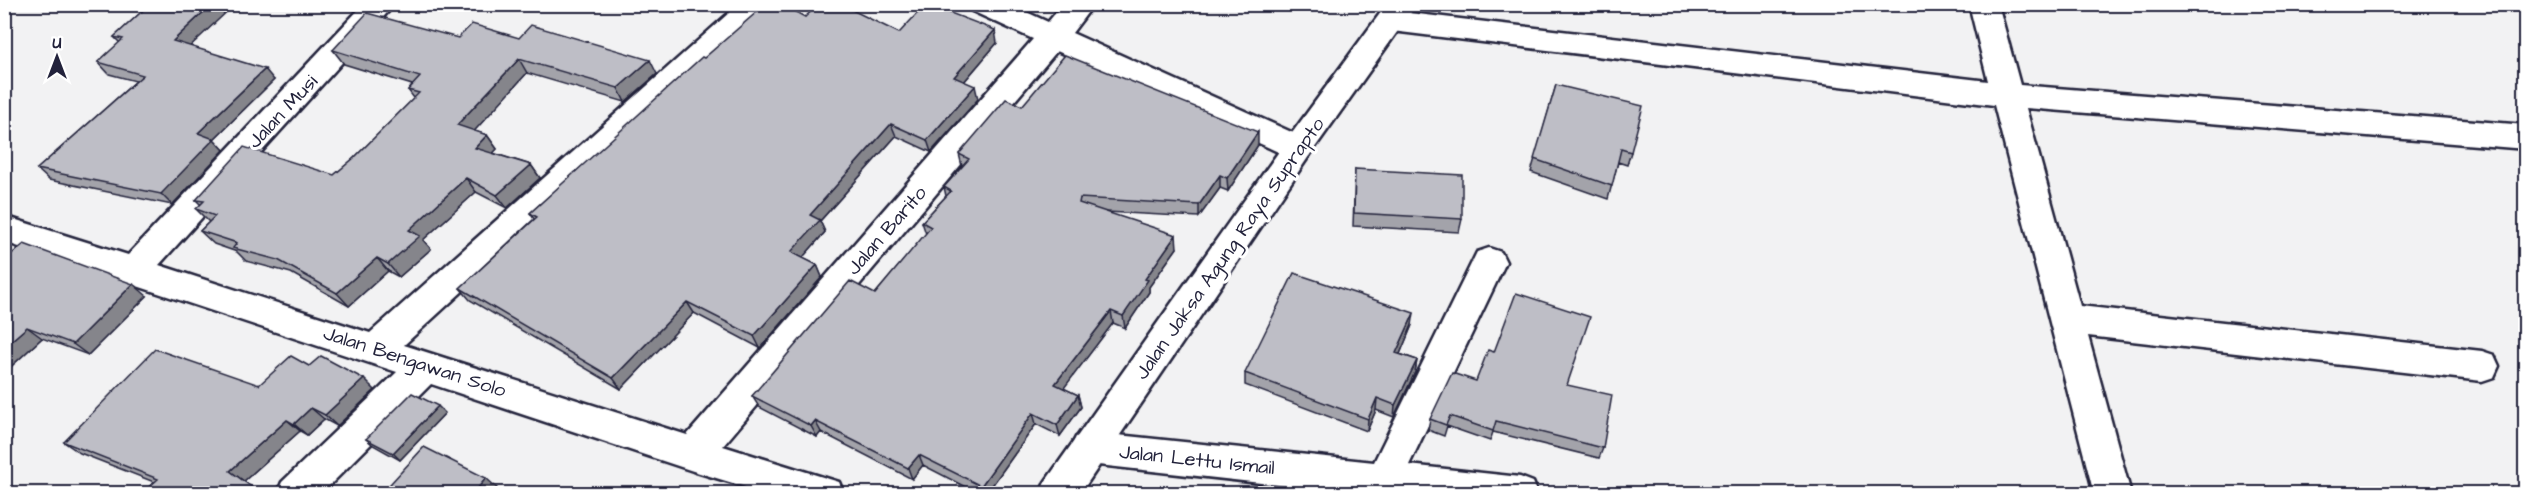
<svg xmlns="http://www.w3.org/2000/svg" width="2530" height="498" font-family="'Architects Daughter',sans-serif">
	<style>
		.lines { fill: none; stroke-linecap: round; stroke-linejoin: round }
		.minor-casing { stroke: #22223b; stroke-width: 5 }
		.major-casing { stroke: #22223b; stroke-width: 5 }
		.minor { fill: #fff; fill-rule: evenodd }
		.major { fill: #fff; fill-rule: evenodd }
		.wall { fill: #a3a3aa; stroke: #22223b; stroke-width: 1.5 }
		.shaded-wall { fill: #85858b; stroke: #22223b; stroke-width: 1.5 }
		.building { fill: #bebec6; stroke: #22223b; stroke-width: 1.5 }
		.labels { text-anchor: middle; stroke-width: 6; stroke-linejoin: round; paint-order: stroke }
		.street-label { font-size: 20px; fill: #22223b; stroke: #fff }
	</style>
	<rect width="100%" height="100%" fill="#f2f2f3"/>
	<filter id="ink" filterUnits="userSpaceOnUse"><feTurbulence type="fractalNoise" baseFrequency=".0167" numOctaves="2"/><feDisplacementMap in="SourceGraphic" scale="12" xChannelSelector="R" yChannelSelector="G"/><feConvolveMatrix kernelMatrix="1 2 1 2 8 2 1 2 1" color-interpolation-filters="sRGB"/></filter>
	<g filter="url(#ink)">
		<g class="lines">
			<!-- minor casing -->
			<g class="minor-casing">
				<path id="minor" d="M 364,4 L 395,4 L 159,265 L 370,333 L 739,4 L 772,4 L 768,11 L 404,345 L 687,435 L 1033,39 L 972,11 L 968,4 L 1009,4 L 1048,22 L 1063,4 L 1094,4 L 1072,33 L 1309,140 L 1314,148 L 1309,156 L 1298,160 L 1287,156 L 1057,51 L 723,446 L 839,482 L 844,494 L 769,494 L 693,471 L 431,384 L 321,494 L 277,494 L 282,482 L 397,372 L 4,242 L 4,216 L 128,255 Z
					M 1969,4 L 1998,4 L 2020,85 L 2526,125 L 2526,149 L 2026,108 L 2080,306 L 2482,351 L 2494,355 L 2499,366 L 2494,377 L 2482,381 L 2088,336 L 2131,494 L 2094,494 L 1994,105 L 1392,31 L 1382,28 L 1377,21 L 1382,14 L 1392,11 L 1988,81 Z
					M 1489,248 L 1501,252 L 1506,262 L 1409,465 L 1520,477 L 1533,482 L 1538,494 L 1359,494 L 1089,464 L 1076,459 L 1071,448 L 1076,437 L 1089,432 L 1374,462 L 1477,252 Z"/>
			</g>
			<!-- major casing -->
			<g class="major-casing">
				<path id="major" d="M 1387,4 L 1417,4 L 1309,156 L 1080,494 L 1040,494 L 1045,482 L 1287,140 Z"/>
			</g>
			<!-- minor -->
			<use href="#minor" class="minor"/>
			<!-- major -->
			<use href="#major" class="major"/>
		</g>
		<!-- wall -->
		<path class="wall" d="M 150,4 L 234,4 L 190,46 L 274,80 L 214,139 L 224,150 L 172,205 L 49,180 L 37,169 L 136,81 L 109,74 L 98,62 L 120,43 L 114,37 Z
			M 805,17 L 899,33 L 997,43 L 964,82 L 978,99 L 931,152 L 896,136 L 820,221 L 825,232 L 802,258 L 817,265 L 822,277 L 760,348 L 694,313 L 621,389 L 470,300 L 460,288 L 534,219 L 530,213 L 704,58 Z
			M 458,38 L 519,38 L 657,74 L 625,102 L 527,73 L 474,131 L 487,135 L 497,149 L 493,153 L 531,165 L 540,178 L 507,208 L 476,192 L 423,240 L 431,249 L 399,277 L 388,271 L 349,306 L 291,273 L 246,261 L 237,252 L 214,244 L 200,231 L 209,222 L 196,209 L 201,205 L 196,200 L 334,175 L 354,158 L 414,98 L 408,90 L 412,85 L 344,64 L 333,50 Z
			M 1556,85 L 1631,152 L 1627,165 L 1618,162 L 1608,199 L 1531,172 Z
			M 1022,106 L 1258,145 L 1228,191 L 1220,188 L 1199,217 L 1106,212 L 1177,248 L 1149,287 L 1149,292 L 1125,328 L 1113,323 L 1063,388 L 1078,395 L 1081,407 L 1060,436 L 1036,424 L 986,494 L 979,494 L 923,465 L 912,479 L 821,432 L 817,437 L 759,407 L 752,396 L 875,294 L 926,234 L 922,222 L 946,196 L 944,187 L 962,166 L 959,154 Z
			M 1355,169 L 1462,219 L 1459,232 L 1353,226 Z
			M 4,260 L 147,296 L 88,355 L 42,338 L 4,373 Z
			M 1412,325 L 1400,354 L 1417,360 L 1415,372 L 1394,417 L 1376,410 L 1367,431 L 1245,385 L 1245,373 Z
			M 259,385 L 375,390 L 337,426 L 324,419 L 307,435 L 300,431 L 244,481 L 154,482 L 80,453 L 64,442 Z
			M 1567,385 L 1603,448 L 1599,458 L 1493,432 L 1490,441 L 1447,426 L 1444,436 L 1428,430 L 1430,419 Z
			M 445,413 L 400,460 L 373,445 L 366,439 Z"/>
		<!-- shaded-wall -->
		<path class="shaded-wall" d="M 212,4 L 234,5 L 183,53 L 173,41 Z
			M 995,30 L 997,43 L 957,90 L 954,77 Z
			M 519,59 L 527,73 L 467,139 L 457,125 Z
			M 650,60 L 657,74 L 625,102 L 618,88 Z
			M 265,69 L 274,80 L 214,139 L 224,150 L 172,205 L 161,194 L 198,133 Z
			M 975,86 L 978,99 L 931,152 L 927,140 Z
			M 891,124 L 896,136 L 820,221 L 825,232 L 797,264 L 791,252 L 810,215 Z
			M 1258,132 L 1258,145 L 1228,191 L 1227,178 Z
			M 487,135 L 497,149 L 485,162 L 475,148 Z
			M 531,165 L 540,178 L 507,208 L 497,195 Z
			M 1220,175 L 1220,188 L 1199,217 L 1199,205 Z
			M 466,178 L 476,192 L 423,240 L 431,249 L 399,277 L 388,264 L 409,230 Z
			M 1176,235 L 1177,248 L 1149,287 L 1149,292 L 1125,328 L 1123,316 L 1145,279 Z
			M 377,258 L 388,271 L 349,306 L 337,293 Z
			M 817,265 L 822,277 L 760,348 L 754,336 Z
			M 133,284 L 147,296 L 88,355 L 73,344 Z
			M 687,302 L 694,313 L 621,389 L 613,378 Z
			M 1111,311 L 1113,323 L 1058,396 L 1055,384 Z
			M 1414,313 L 1412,325 L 1395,366 L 1396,353 Z
			M 27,327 L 42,338 L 4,373 L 4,347 Z
			M 1417,360 L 1415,372 L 1394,417 L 1395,405 Z
			M 364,379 L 375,390 L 337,426 L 325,415 Z
			M 1078,395 L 1081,407 L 1060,436 L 1057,425 Z
			M 1377,398 L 1376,410 L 1367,431 L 1368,419 Z
			M 438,406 L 445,413 L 400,460 L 393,453 Z
			M 311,408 L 324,419 L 307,435 L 294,424 Z
			M 1033,413 L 1036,424 L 986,494 L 983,494 L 981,486 Z
			M 287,420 L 300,431 L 244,481 L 230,471 Z
			M 815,421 L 821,432 L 817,437 L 811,426 Z
			M 919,455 L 923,465 L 912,479 L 908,468 Z
			M 486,478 L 497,488 L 492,494 L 473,494 Z"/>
		<!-- building -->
		<path class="building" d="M 150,4 L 212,4 L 173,41 L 265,69 L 198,133 L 214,139 L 161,194 L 37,169 L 143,75 L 98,62 L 123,39 L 114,37 Z
			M 766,4 L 781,4 L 805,17 L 819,4 L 840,4 L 899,33 L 926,4 L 927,4 L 995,30 L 954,77 L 975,86 L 927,140 L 891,124 L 810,215 L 820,220 L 791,252 L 817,265 L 754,336 L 687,302 L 613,378 L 460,288 L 537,217 L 530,213 L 702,57 L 704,58 Z
			M 367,13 L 458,38 L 472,24 L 519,38 L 531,25 L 650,60 L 618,88 L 519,59 L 457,125 L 487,135 L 475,148 L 531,165 L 497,195 L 466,178 L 409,230 L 420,236 L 388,264 L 377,258 L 337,293 L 278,260 L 233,248 L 237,243 L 200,231 L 215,216 L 196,209 L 204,201 L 196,200 L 244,147 L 334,175 L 354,158 L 419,93 L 408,90 L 420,77 L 333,50 Z
			M 1065,55 L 1258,132 L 1227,178 L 1220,175 L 1199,205 L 1080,198 L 1079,203 L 1176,235 L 1145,279 L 1148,280 L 1123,316 L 1111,311 L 1055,384 L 1078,395 L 1057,425 L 1033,413 L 981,486 L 919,455 L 908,468 L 815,421 L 811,426 L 752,396 L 850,281 L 875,294 L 931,227 L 922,222 L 951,191 L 944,187 L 969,159 L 959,154 L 1006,99 L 1022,106 Z
			M 1556,85 L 1643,106 L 1631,152 L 1621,149 L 1612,186 L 1534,159 Z
			M 1355,169 L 1462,175 L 1462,219 L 1354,213 Z
			M 24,244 L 133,284 L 73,344 L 27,327 L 4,347 L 4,260 Z
			M 1294,273 L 1414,313 L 1396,353 L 1417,360 L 1395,405 L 1377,398 L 1368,419 L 1245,373 Z
			M 1516,293 L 1590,317 L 1567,385 L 1612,395 L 1603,448 L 1496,421 L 1493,431 L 1450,416 L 1446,425 L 1430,419 L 1452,373 L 1476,381 L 1488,350 L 1494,352 Z
			M 155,349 L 259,385 L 291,356 L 309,366 L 321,356 L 364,379 L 325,415 L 311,408 L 294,424 L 287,420 L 230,471 L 261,494 L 141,494 L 158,479 L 64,442 Z
			M 412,393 L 438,406 L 393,453 L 366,439 Z
			M 424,447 L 486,478 L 473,494 L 381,494 Z
			M 1200,489 L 1211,494 L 1198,494 Z"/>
	</g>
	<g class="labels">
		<!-- street labels -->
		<g class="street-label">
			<text transform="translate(282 111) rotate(-47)" y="7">Jalan Musi</text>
			<text transform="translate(886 230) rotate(-49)" y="7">Jalan Barito</text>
			<text transform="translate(1229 248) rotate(-55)" y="7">Jalan Jaksa Agung Raya Suprapto</text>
			<text transform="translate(415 361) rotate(18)" y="7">Jalan Bengawan Solo</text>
			<text transform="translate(1197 459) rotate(6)" y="7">Jalan Lettu Ismail</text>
		</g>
	</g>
	<!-- margin -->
	<rect width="2530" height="498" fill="none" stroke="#fff" stroke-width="24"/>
	<rect x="12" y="12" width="2506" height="474" fill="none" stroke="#22223b" stroke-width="2" filter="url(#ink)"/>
	<!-- north arrow -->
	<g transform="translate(57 57)" stroke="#ffffff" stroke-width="4.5" paint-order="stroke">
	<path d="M0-4.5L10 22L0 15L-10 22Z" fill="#22223b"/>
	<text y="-9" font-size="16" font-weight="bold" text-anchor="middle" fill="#22223b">U</text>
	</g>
</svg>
